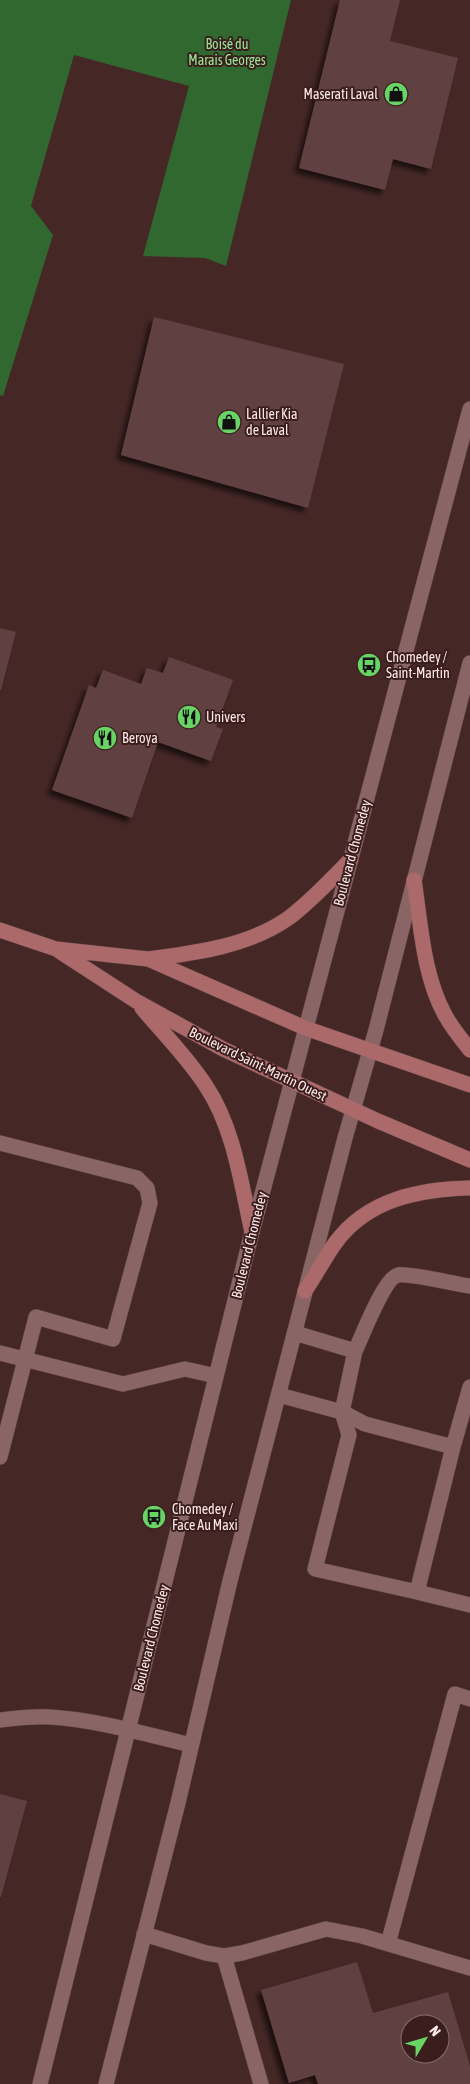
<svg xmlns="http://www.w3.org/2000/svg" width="470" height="2084" font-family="'Asap Condensed',sans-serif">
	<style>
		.green { fill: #31682f }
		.building { fill: #614140; fill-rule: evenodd; filter: url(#shadow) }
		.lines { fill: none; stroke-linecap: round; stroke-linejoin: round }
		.service-casing { stroke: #5d4343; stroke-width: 16 }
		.tertiary-casing { stroke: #5d4343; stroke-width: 16 }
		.secondary-casing { stroke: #5d4343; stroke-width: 16 }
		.service { stroke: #896665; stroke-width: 15 }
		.tertiary { stroke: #896665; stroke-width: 15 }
		.secondary { stroke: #ab696a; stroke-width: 15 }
		.labels { text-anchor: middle; stroke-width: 4; stroke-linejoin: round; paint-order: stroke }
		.park-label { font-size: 14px; fill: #96e693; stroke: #3a1d1d }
		.poi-label { font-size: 14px; fill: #fee9e8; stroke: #3a1d1d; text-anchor: start }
		.street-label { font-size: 14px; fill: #fee9e8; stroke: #3a1d1d }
	</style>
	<defs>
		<filter id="shadow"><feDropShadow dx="-4.5" dy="4.5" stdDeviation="2.5" flood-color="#0009"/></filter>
	</defs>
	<rect width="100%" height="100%" fill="#452726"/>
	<!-- green -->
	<path class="green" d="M 0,0 L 291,0 L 226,266 L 205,258 L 143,256 L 189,86 L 74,55 L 31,206 L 53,235 L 3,396 L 0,395 Z"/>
	<!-- building -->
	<path class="building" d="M 340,0 L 400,0 L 390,41 L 458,58 L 431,169 L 393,159 L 385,190 L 299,168 Z
		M 154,317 L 344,364 L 308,508 L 121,455 Z
		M 0,628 L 16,632 L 1,690 L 0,690 Z
		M 169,657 L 233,680 L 216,727 L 223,729 L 211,761 L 158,742 L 132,818 L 52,790 L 89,685 L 96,688 L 103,670 L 141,684 L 147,668 L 163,673 Z
		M 0,1794 L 27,1801 L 1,1897 L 0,1897 Z
		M 357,1962 L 373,2013 L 448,1992 L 470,2066 L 470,2084 L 318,2084 L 315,2075 L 289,2083 L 261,1990 ZM 410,2024 L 440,2024 L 440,2054 L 410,2054 Z"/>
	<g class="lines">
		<!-- service casing -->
		<g class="service-casing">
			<path id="service" d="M 0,1143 L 137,1178 L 147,1188 L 150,1203 L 113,1339 L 36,1317 L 0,1457
				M 355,1351 C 362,1337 384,1278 398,1275 C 410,1273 455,1284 470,1286
				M 0,1353 L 123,1384 L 185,1369 L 216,1376
				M 279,1395 L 342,1412 L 355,1351 L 295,1333
				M 342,1412 L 349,1435 L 315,1569 L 417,1592 L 453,1447
				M 342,1412 L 365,1424 L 453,1447 L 470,1387
				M 417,1592 L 470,1605
				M 0,1720 C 17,1718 34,1716 50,1717 C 98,1720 145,1734 191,1745
				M 144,1934 L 206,1953 L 224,1956 L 242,1953 L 326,1929 L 362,1936 L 470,1968
				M 388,1944 L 455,1694 L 470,1699
				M 224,1956 L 261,2084"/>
		</g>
		<!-- tertiary casing -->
		<g class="tertiary-casing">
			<path id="tertiary" d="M 40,2084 L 252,1232 L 470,409
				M 106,2084 L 178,1803 L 230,1581 L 345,1138 L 376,1030 L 470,663"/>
		</g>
		<!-- secondary casing -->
		<g class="secondary-casing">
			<path id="secondary" d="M 414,880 C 421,925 423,975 445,1015 C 452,1028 461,1039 470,1050
				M 0,930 L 56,949 L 148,959 L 305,1028 L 470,1085
				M 59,951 L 136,1001 L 223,1049 L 378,1121 L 470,1160
				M 148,959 C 196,953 250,946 290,917 C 312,900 332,879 351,859
				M 142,1008 C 163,1033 188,1058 206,1086 C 234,1128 241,1183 252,1232
				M 305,1291 C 316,1275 325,1257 336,1242 C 368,1199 420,1189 470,1188"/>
		</g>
		<!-- service -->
		<use href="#service" class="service"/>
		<!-- tertiary -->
		<use href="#tertiary" class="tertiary"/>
		<!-- secondary -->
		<use href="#secondary" class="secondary"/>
	</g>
	<!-- icons -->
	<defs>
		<g id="shop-disc" transform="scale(1.25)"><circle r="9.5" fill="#68d465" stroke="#3a1d1d"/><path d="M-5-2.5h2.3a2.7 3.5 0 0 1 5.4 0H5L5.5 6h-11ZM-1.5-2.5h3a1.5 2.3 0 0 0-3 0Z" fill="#111"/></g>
		<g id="bus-disc" transform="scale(1.25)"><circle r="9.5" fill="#68d465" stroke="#3a1d1d"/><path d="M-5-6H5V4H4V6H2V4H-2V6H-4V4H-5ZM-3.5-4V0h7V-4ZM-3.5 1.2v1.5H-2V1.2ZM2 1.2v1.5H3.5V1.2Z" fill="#111"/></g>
		<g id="restaurant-disc" transform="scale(1.25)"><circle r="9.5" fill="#68d465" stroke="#3a1d1d"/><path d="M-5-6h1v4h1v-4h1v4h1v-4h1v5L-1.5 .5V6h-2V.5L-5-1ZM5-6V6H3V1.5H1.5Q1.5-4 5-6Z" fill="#111"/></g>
	</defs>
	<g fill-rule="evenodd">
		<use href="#shop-disc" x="396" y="94"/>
		<use href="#shop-disc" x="229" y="422"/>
		<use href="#bus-disc" x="369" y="665"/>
		<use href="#restaurant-disc" x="189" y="717"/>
		<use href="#restaurant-disc" x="105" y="738"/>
		<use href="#bus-disc" x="154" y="1517"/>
	</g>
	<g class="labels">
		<!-- park labels -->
		<g class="park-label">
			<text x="227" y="49">Boisé du<tspan x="227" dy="16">Marais Georges</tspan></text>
		</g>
		<!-- poi labels -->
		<g class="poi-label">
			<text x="378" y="99" text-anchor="end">Maserati Laval</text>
			<text x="246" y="419">Lallier Kia<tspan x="246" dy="16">de Laval</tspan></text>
			<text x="386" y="662">Chomedey /<tspan x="386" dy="16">Saint-Martin</tspan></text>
			<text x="206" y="722">Univers</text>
			<text x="122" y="743">Beroya</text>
			<text x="172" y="1514">Chomedey /<tspan x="172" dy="16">Face Au Maxi</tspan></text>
		</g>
		<!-- street labels -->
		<g class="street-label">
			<text transform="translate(352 853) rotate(-75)" y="5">Boulevard Chomedey</text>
			<text transform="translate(258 1064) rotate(26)" y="5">Boulevard Saint-Martin Ouest</text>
			<text transform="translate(249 1245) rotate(-76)" y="5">Boulevard Chomedey</text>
			<text transform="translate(151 1638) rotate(-76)" y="5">Boulevard Chomedey</text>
		</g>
	</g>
	<!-- north arrow -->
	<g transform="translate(425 2039) rotate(52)"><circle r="24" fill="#3a1d1d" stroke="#886f6e"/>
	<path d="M0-4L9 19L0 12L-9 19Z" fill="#68d465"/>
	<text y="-8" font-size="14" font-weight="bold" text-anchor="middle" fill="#fee9e8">N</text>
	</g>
</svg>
